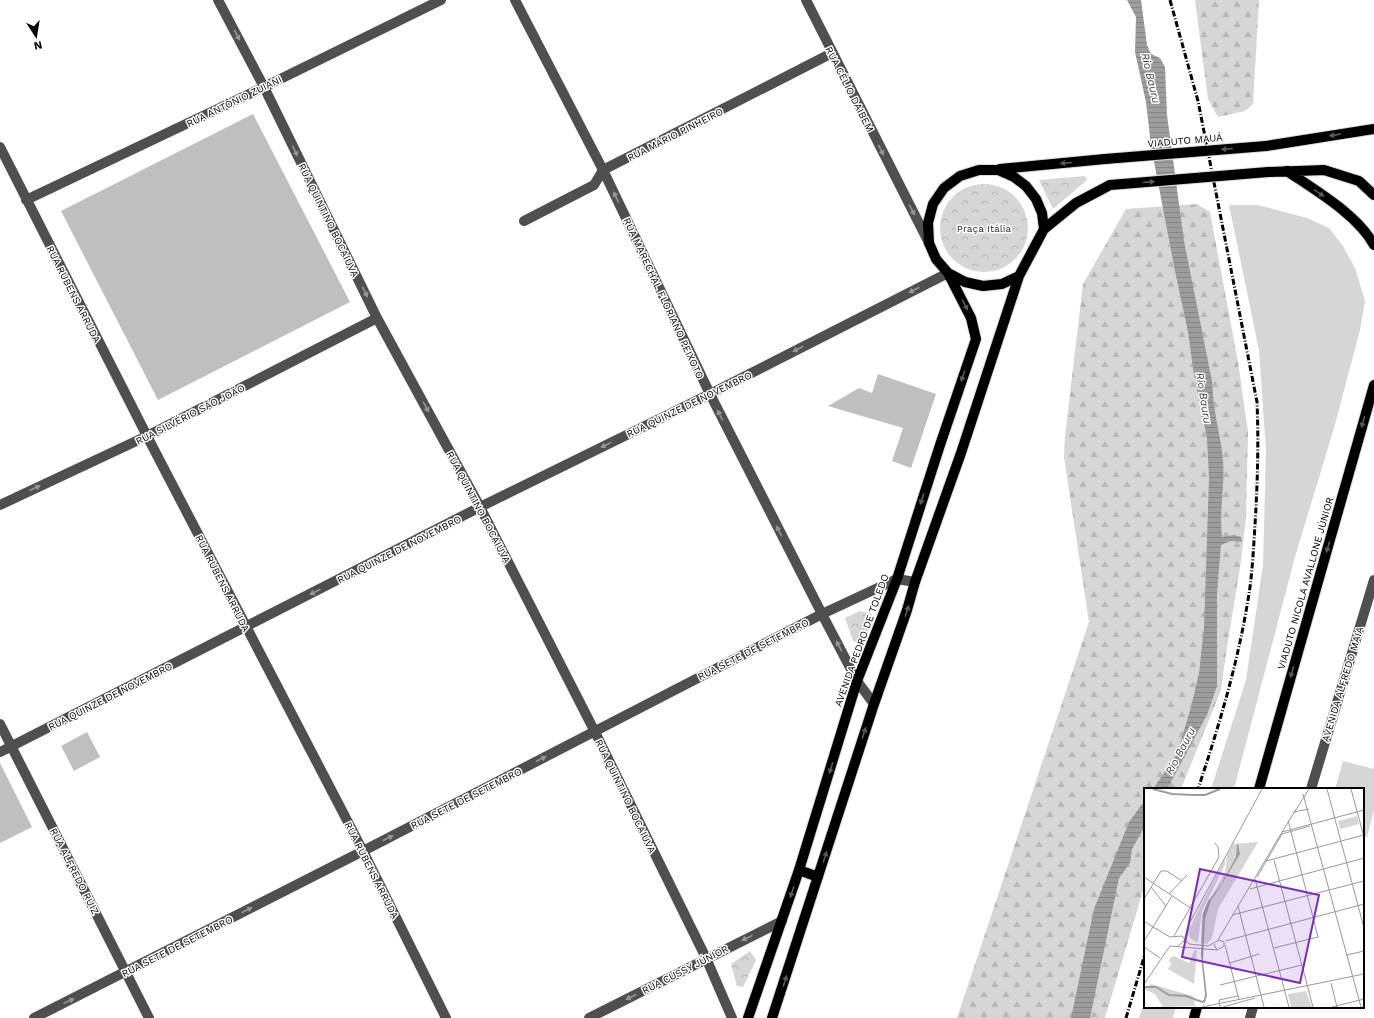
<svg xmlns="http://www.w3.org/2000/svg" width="1374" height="1018" font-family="'Work Sans',sans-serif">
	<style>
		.grass { fill: #d6d6d6 }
		.forest { fill: url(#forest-firs) }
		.park { fill: url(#park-crowns) }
		.water { fill: url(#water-rules) }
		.building { fill: #bfbfbf }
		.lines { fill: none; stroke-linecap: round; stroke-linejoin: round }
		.major-casing { stroke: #dbdbdb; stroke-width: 12 }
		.minor { stroke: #4f4f4f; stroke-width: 10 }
		.major { stroke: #000; stroke-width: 10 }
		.rail { stroke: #000; stroke-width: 3; stroke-dasharray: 6 2 1 2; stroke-linecap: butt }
		.major-bridge-casing { stroke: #dbdbdb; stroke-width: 12; stroke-linecap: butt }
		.major-bridge { stroke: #000; stroke-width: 10 }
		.oneway { fill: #959595 }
		.oneway2 { fill: #595959 }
		.labels { text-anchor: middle; stroke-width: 3; stroke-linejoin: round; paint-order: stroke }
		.street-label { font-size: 10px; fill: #000; stroke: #fff }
		.park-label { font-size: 10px; fill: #2d2d2d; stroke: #fff }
		.water-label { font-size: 11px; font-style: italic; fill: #3e3e3e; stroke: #fff }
		.inset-river { fill: none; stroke: #9d9d9d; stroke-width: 2 }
		.inset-road { fill: none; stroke: #999; stroke-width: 1 }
		.view { fill: #7b2cbf; fill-opacity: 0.15; stroke: #7b2cbf; stroke-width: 2 }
		.inset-edge { fill: none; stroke: #000; stroke-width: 2 }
	</style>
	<defs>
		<pattern id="forest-firs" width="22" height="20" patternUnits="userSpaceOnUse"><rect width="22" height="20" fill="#d6d6d6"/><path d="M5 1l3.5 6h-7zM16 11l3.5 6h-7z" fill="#b6b6b6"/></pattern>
		<pattern id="park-crowns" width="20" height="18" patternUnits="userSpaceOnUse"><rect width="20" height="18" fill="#d6d6d6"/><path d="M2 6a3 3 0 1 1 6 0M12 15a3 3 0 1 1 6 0" fill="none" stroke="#b6b6b6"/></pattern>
		<pattern id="water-rules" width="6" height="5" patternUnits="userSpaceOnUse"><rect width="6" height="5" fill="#9d9d9d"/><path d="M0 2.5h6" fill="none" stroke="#858585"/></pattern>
	</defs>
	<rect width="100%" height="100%" fill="#fff"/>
	<!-- grass -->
	<path class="grass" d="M 1229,205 L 1258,205 L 1307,218 L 1329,228 L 1343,246 L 1355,268 L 1365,301 L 1360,330 L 1334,428 L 1295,557 L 1234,789 L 1211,789 L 1246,680 L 1263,565 L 1266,451 L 1259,350 Z
		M 1343,761 L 1374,769 L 1374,810 L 1367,837 L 1363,836 L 1363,789 L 1335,789 Z
		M 1145,999 L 1145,1007 L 1176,1007 L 1173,1018 L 1139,1018 Z"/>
	<!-- forest -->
	<path class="forest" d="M 1195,0 L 1259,0 L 1253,104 L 1245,111 L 1218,117 L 1208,99 Z
		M 1197,204 L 1210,212 L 1238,362 L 1248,432 L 1246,517 L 1241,561 L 1227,647 L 1221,690 L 1181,789 L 1145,789 L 1145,884 L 1105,1018 L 957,1018 L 1089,622 L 1064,457 L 1065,436 L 1083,284 L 1126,209 Z"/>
	<!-- park -->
	<path class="park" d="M 1085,176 L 1087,180 L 1053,209 L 1039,180 Z
		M940 228a44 44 0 1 1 88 0a44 44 0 1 1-88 0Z
		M 860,611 L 872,614 L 865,644 L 853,641 L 845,618 Z
		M 750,951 L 756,960 L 743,987 L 737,986 L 731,964 Z"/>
	<!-- water -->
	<path class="water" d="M 1127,0 L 1141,0 L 1147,45 L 1151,54 L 1160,58 L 1165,67 L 1167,115 L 1184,241 L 1212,381 C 1213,391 1213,401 1215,411 C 1217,427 1222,444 1223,460 C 1225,485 1219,512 1222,537 L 1234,535 L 1241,537 L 1242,542 L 1230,541 L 1221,545 L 1217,593 L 1217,686 L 1207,715 L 1167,789 L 1153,789 L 1177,754 L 1191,707 L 1199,673 L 1204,628 L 1209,478 L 1207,438 L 1194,375 L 1188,332 L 1175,271 L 1151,146 L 1146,102 L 1135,52 L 1136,17 Z
		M 1145,800 L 1145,826 L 1132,849 L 1130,863 L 1119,878 L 1090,1018 L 1071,1018 L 1094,909 L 1129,822 Z"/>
	<!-- building -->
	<path class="building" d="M 253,114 L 350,302 L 158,400 L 61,211 Z
		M 878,374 L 936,394 L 911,468 L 892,461 L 903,428 L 828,406 L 859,388 L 872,393 Z
		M 87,732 L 100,757 L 74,771 L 61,746 Z
		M 0,763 L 32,827 L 0,843 Z"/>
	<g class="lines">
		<!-- major casing -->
		<g class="major-casing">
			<path id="major" d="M 1266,146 L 1374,129
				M 1000,169 L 1105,159
				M 1287,171 C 1315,190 1358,215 1374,245
				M 1268,172 L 1324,170 L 1359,181 L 1374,195
				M 1044,229 L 1042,213 L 1036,199 L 1026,186 L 1014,177 L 998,170 L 979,170 L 960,176 L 944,188 L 933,204 L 928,223 L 929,243 L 936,259 L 948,273 L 965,282 L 983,286 L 1002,284 L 1019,276 L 1044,229 L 1076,203 L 1110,185
				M 1259,789 L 1374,385
				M 799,870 L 818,877
				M 748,1018 L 799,870 L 857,681 L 897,579 L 940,445 L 976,339 L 971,318 L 948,273
				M 772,1018 L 874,704 L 907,610 L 915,582 L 961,453 L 1019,276
				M 1194,1018 L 1197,1007"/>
		</g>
		<!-- minor -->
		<path class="minor" d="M 218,0 L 264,87 L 377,318 L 480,507 L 595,732 L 706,958 L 732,1018
			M 515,0 L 603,170 L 710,394 L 822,614 L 857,681 L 874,704
			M 806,0 L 929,243
			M 0,147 L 147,436 L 363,851 L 446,1018
			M 26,200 L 264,87 L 441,0
			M 524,221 L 594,185 L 603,170 L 832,53
			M 0,505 L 147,436 L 377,318
			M 0,724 L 149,1018
			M 0,752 L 480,507 L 710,394 L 948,273
			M 1311,789 L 1374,580
			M 34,1018 L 363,851 L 822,614 L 897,579 L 915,582
			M 589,1018 L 782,921
			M 1250,1018 L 1253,1007"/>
		<!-- major -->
		<use href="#major" class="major"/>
		<!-- rail -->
		<path class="rail" d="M 1170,0 L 1198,101 L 1257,402 C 1259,449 1257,495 1254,541 C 1253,556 1252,572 1250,587 C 1240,656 1220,723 1198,789
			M 1126,1018 L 1145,954"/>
		<!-- major-bridge casing -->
		<g class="major-bridge-casing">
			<path id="major-bridge" d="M 1105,159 L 1266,146
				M 1110,185 L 1268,172"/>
		</g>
		<!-- major-bridge -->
		<use href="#major-bridge" class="major-bridge"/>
	</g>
	<!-- one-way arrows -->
	<defs><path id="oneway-solid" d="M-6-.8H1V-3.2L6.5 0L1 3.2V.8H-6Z"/></defs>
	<g class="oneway">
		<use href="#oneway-solid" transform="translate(237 35) rotate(62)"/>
		<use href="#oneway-solid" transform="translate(881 150) rotate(63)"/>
		<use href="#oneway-solid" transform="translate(295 151) rotate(64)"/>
		<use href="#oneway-solid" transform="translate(616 197) rotate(-115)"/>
		<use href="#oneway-solid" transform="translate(912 210) rotate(63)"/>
		<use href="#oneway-solid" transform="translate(914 290) rotate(153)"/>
		<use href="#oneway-solid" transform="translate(365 292) rotate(64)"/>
		<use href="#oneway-solid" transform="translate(798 349) rotate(153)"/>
		<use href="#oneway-solid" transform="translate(426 407) rotate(62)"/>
		<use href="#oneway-solid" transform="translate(720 415) rotate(-117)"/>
		<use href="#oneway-solid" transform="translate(606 445) rotate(154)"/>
		<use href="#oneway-solid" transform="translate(35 488) rotate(-25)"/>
		<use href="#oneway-solid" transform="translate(779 531) rotate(-117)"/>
		<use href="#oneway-solid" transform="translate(315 592) rotate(153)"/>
		<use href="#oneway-solid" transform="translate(839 646) rotate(-118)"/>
		<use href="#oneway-solid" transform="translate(541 759) rotate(-27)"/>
		<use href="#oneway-solid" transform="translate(388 838) rotate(-27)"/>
		<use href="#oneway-solid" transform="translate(247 910) rotate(-27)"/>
		<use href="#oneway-solid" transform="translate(747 938) rotate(154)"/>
		<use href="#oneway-solid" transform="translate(631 997) rotate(153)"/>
		<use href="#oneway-solid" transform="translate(69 1001) rotate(-26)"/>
	</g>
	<g class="oneway2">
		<use href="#oneway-solid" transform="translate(1335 135) rotate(171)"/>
		<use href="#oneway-solid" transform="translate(1227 149) rotate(175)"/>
		<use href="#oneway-solid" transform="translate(1066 163) rotate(175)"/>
		<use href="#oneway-solid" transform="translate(1149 182) rotate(-5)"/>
		<use href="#oneway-solid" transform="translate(1319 193) rotate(34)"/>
		<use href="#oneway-solid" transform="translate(965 305) rotate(63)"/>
		<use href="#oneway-solid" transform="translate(963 376) rotate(109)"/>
		<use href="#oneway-solid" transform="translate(1363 422) rotate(106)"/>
		<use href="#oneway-solid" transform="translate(922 499) rotate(108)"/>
		<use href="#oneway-solid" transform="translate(1328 547) rotate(106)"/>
		<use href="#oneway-solid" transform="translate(907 611) rotate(-72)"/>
		<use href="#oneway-solid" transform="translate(1292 672) rotate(106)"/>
		<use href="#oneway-solid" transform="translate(864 733) rotate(-72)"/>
		<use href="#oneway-solid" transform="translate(831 768) rotate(107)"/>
		<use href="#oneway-solid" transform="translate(825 857) rotate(-72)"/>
		<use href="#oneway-solid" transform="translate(792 892) rotate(109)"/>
		<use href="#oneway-solid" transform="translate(785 981) rotate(-72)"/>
	</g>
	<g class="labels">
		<!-- street labels -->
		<g class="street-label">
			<text transform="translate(850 89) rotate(63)" y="4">RUA CÉLIO DAIBEM</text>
			<text transform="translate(234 101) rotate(-26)" y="4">RUA ANTÔNIO ZUIANI</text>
			<text transform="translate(675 134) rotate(-27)" y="4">RUA MÁRIO PINHEIRO</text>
			<text transform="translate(1185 140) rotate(-5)" y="4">VIADUTO MAUÁ</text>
			<text transform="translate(329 220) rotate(64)" y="4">RUA QUINTINO BOCAIUVA</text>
			<text transform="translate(74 294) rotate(63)" y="4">RUA RUBENS ARRUDA</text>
			<text transform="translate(664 298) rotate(65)" y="4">RUA MARECHAL FLORIANO PEIXOTO</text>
			<text transform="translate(689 404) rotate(-26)" y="4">RUA QUINZE DE NOVEMBRO</text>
			<text transform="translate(190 414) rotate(-27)" y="4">RUA SILVÉRIO SÃO JOÃO</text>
			<text transform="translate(479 507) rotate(62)" y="4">RUA QUINTINO BOCAIUVA</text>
			<text transform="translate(399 549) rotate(-27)" y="4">RUA QUINZE DE NOVEMBRO</text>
			<text transform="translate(223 583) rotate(63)" y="4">RUA RUBENS ARRUDA</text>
			<text transform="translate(1305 583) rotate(-74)" y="4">VIADUTO NICOLA AVALLONE JÚNIOR</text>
			<text transform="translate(861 640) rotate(-70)" y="4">AVENIDA PEDRO DE TOLEDO</text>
			<text transform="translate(753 649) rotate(-27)" y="4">RUA SETE DE SETEMBRO</text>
			<text transform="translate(1342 684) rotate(-73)" y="4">AVENIDA ALFREDO MAIA</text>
			<text transform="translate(110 696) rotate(-27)" y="4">RUA QUINZE DE NOVEMBRO</text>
			<text transform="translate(626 796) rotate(64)" y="4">RUA QUINTINO BOCAIUVA</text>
			<text transform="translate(466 798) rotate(-27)" y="4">RUA SETE DE SETEMBRO</text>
			<text transform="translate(372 870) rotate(63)" y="4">RUA RUBENS ARRUDA</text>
			<text transform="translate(75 871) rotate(63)" y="4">RUA ALFREDO RUIZ</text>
			<text transform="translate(177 946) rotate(-27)" y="4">RUA SETE DE SETEMBRO</text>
			<text transform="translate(685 969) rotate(-27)" y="4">RUA CUSSY JÚNIOR</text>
		</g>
		<!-- park labels -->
		<g class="park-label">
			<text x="984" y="232">Praça Itália</text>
		</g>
		<!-- water labels -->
		<g class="water-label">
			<text transform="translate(1151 78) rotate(77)" y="4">Rio Bauru</text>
			<text transform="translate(1204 398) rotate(81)" y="4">Rio Bauru</text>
			<text transform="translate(1180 751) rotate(-62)" y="4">Rio Bauru</text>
		</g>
	</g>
	<!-- overview -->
	<g transform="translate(1144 788)">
		<rect width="220" height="220" fill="#fff"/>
		<path d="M 81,70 L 81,77 L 58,123 L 54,154 L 52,154 L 46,150 L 44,143 ZM 162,203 L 168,219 L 147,219 L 144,206 Z" fill="#d6d6d6"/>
		<path d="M 114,54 L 74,121 L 68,150 L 63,156 L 57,155 L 58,127 L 81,84 L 83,67 L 89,56 ZM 53,162 L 50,196 L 24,181 L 28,175 L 25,175 L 26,170 L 30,168 L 45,175 L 50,163 ZM 7,196 L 49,208 L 51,218 L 19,219 L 11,206 L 0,201 Z" fill="#d6d6d6"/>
		<path d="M 213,28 L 215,36 L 196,41 L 194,33 Z" fill="#d6d6d6"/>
		<path d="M 93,56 L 94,56 L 96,66 L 76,99 L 67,112 L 61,131 L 59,172 L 63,208 L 59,219 L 61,206 L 57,167 L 59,125 L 64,113 L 76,98 L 92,69 Z" fill="#9d9d9d"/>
		<path class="inset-river" d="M 9,1 L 28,6 L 49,7 L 61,7 L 76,1M 1,199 L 12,199 L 25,207 L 42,208 L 58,214 L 61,212"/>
		<path class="inset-road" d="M 183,1 L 220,140M 207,1 L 220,49M 159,6 L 217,219M 149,24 L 165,21M 138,44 L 165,1M 130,72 L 169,219M 122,73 L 220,47M 0,89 L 48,121M 113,89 L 138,46 L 166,38M 111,91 L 145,219M 7,99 L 22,118M 106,101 L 220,70M 25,106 L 43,87M 0,111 L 17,83 L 23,83 L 38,93M 94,118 L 120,219M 88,127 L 220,93M 0,133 L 9,139 L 28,108M 30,148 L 75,69 L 74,59 L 71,55M 74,152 L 138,44 L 220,22M 0,153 L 9,139 L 26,149 L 38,148 L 45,156 L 64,158 L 75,152 L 80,154 L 80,158 L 73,162 L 70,156M 81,153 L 220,116M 81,157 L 95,212M 34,158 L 40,153 L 44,138 L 118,1M 0,159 L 16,170M 130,160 L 174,149 L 144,32M 203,167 L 220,163M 86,175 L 115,166M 187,195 L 193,219M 0,196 L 26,158 L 73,162M 76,197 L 158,177M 58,219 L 220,186M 76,219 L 75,212 L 94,208M 79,219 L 111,210M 188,219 L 220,211"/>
		<path class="view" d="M 56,81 L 175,107 L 156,195 L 38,169 Z"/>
		<rect width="220" height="220" class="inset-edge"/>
	</g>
	<!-- north arrow -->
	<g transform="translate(36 36) rotate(168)" stroke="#ffffff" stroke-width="3" paint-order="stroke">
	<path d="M0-3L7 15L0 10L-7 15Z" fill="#000000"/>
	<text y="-6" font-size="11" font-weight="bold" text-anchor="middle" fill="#000000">N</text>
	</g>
</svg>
